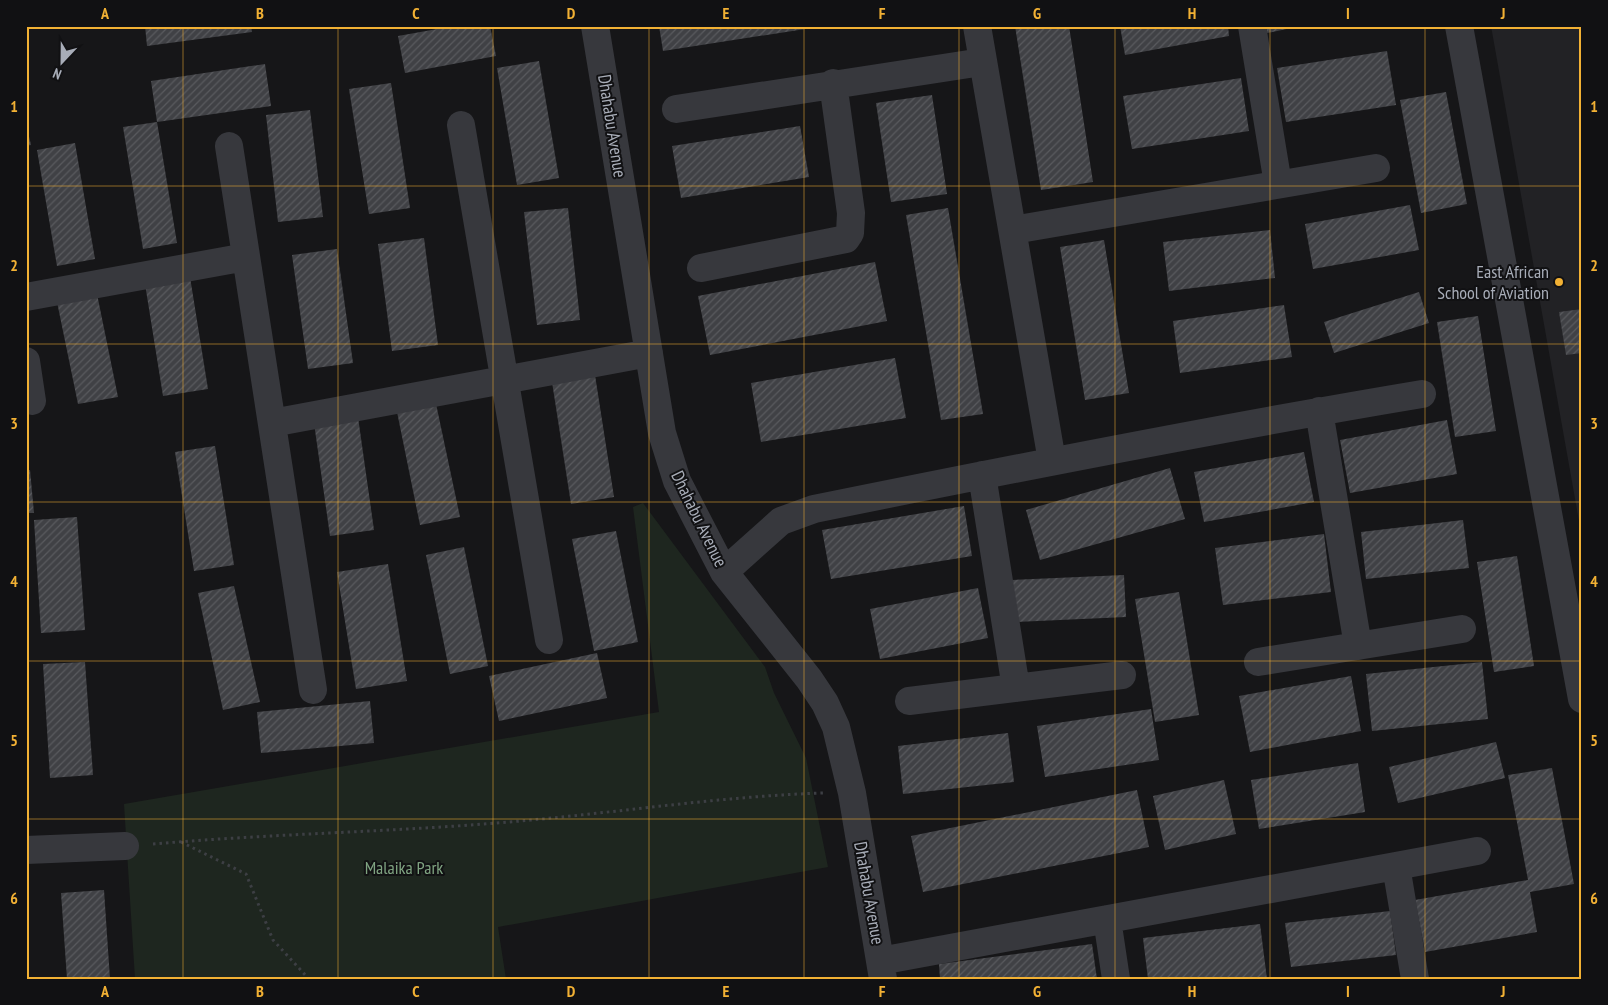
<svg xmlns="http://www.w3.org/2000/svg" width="1608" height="1005" font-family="'PT Sans Narrow',sans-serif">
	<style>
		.built { fill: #222225 }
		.park { fill: #1e261f }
		.building { fill: url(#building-hatch) }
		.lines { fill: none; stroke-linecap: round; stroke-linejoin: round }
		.path { stroke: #3d3f44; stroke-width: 3; stroke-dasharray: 2.5 4; stroke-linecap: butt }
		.minor { stroke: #37383d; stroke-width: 28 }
		.grid { fill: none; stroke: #f2b134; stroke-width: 1; stroke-opacity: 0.55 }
		.poi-dot { fill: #f2b134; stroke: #111113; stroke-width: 2 }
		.labels { text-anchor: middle; stroke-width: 4; stroke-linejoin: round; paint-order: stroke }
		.street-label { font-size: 18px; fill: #a8adb8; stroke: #111113 }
		.poi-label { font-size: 18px; fill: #a8adb8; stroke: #111113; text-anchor: end }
		.park-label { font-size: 18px; fill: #7fa381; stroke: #111113 }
		.neatline { fill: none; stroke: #f2b134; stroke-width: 2 }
		.grid-label { font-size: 16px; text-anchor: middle; font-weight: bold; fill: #f2b134 }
	</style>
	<defs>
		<pattern id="building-hatch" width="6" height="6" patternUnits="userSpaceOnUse" patternTransform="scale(1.25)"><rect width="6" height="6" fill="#404145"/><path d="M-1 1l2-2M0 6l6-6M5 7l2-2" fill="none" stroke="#595a5e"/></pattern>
	</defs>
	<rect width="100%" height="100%" fill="#161618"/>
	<!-- built -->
	<path class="built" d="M 1491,26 L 1582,26 L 1582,538 Z"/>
	<!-- park -->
	<path class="park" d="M 643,503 L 765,667 L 774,693 L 806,758 L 828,867 L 498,927 L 506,979 L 135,979 L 124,804 L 659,712 L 633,507 Z"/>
	<!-- building -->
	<path class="building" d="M 145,26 L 251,26 L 252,32 L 147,46 Z
		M 454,26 L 490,26 L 496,56 L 405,73 L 398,36 Z
		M 659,26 L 818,26 L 818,27 L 663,51 Z
		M 1015,26 L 1069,26 L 1093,182 L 1041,190 Z
		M 1120,26 L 1228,26 L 1229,36 L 1125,55 Z
		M 1266,26 L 1296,26 L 1296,27 L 1267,33 Z
		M 1387,51 L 1396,105 L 1286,122 L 1277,68 Z
		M 539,61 L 559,178 L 517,185 L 497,68 Z
		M 265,64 L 271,106 L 157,122 L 151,81 Z
		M 1241,78 L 1249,131 L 1132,149 L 1123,96 Z
		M 391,83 L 410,208 L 369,214 L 349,89 Z
		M 1446,92 L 1467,204 L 1421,213 L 1400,100 Z
		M 932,95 L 947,194 L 891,202 L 876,103 Z
		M 310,110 L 323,217 L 278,222 L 266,115 Z
		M 157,122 L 177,243 L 143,249 L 123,127 Z
		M 800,126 L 809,177 L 681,198 L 672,146 Z
		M 27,128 L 31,145 L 26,146 L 26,129 Z
		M 75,143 L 95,259 L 57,266 L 37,150 Z
		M 1410,205 L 1419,250 L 1313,269 L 1305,224 Z
		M 568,208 L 580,320 L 537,325 L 524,212 Z
		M 948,208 L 983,414 L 941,420 L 906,215 Z
		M 1270,230 L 1275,278 L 1169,291 L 1163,242 Z
		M 424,238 L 438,345 L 392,351 L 378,244 Z
		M 1104,240 L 1129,393 L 1085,400 L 1060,247 Z
		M 337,249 L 353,363 L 308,369 L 292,255 Z
		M 875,262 L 887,321 L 710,355 L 698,296 Z
		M 190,277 L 208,389 L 163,396 L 145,284 Z
		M 1419,292 L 1429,323 L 1334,353 L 1324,322 Z
		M 97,294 L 118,397 L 78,404 L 57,302 Z
		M 1284,305 L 1292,357 L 1180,373 L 1173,321 Z
		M 1582,309 L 1582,353 L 1566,355 L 1559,312 Z
		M 1478,316 L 1496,431 L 1455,437 L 1437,322 Z
		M 895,358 L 906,418 L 761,442 L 751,383 Z
		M 595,375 L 614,497 L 571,504 L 552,382 Z
		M 435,399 L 460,517 L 420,525 L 396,407 Z
		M 358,417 L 374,530 L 330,536 L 314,423 Z
		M 1447,420 L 1457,474 L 1350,493 L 1340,440 Z
		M 215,446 L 234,565 L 194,571 L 175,452 Z
		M 1304,452 L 1314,502 L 1204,522 L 1194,472 Z
		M 1170,468 L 1185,519 L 1040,560 L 1026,510 Z
		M 26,470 L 30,470 L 34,513 L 26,513 Z
		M 964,506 L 972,556 L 831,579 L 822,530 Z
		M 77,517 L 85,630 L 41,633 L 34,520 Z
		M 1463,520 L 1469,568 L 1366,579 L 1361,532 Z
		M 616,531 L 638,642 L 594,651 L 572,539 Z
		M 1324,534 L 1331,592 L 1223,605 L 1215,548 Z
		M 464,547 L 488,666 L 450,674 L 426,555 Z
		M 1517,556 L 1534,666 L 1494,672 L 1477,562 Z
		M 388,564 L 407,681 L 356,689 L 337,572 Z
		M 1124,575 L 1126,617 L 1014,622 L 1012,580 Z
		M 234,586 L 260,702 L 223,710 L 198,593 Z
		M 978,588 L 988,638 L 880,659 L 870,609 Z
		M 1179,592 L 1199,715 L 1155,722 L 1135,599 Z
		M 597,653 L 607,698 L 499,721 L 489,676 Z
		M 85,662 L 93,775 L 50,778 L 43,664 Z
		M 1482,662 L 1488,719 L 1372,731 L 1366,674 Z
		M 1351,676 L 1361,731 L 1250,752 L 1239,696 Z
		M 370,701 L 374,743 L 261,753 L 257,712 Z
		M 1151,709 L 1159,760 L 1045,777 L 1037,726 Z
		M 1008,733 L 1014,782 L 903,794 L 898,746 Z
		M 1496,742 L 1505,778 L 1398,803 L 1389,767 Z
		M 1358,763 L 1365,812 L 1259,829 L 1251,780 Z
		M 1552,768 L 1574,884 L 1530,892 L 1537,932 L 1425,952 L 1415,900 L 1528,880 L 1508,775 Z
		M 1224,780 L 1236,834 L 1165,850 L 1153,796 Z
		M 1137,790 L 1149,847 L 923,892 L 911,836 Z
		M 104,890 L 110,979 L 67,979 L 61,893 Z
		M 1390,911 L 1396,955 L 1291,967 L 1285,923 Z
		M 1260,924 L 1267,979 L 1148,979 L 1143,938 Z
		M 1092,944 L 1097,979 L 940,979 L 939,964 Z"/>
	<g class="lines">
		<!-- path -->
		<path class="path" d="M 181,842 L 246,874 L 273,940 L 309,979
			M 153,844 C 279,833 405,832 531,820 C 629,811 726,796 824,793"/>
		<!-- minor -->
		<path class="minor" d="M 595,26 L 662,433 L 677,481 L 724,572 L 809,679 L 825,703 L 836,727 L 852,793 L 883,979
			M 977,26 L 1052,461
			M 1252,26 L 1278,184
			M 1459,26 L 1582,699
			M 676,109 L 982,62
			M 461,125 L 549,640
			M 229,146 L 313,690
			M 1013,230 L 1376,168
			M 701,268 L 846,239 L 850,233 L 851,213 L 833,83
			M 26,297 L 246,257
			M 26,361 L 32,401
			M 1319,411 L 1358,646
			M 272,423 L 649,353
			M 982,475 L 1016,688
			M 724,572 L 781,521 L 814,509 C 1016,468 1218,428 1422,394
			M 1258,662 L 1462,629
			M 909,701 L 1122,675
			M 26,850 L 125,846
			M 1396,866 L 1415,979
			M 1107,919 L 1116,979
			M 880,961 L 1477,851"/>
	</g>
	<!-- grid -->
	<path class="grid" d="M 183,26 L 183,979M 338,26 L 338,979M 493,26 L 493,979M 649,26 L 649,979M 804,26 L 804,979M 959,26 L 959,979M 1115,26 L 1115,979M 1270,26 L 1270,979M 1425,26 L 1425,979M 26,186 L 1582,186M 26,344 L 1582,344M 26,502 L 1582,502M 26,661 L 1582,661M 26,819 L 1582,819"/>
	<!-- markers -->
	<circle class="poi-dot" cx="1559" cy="282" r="5"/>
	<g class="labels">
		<!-- street labels -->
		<g class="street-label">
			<text transform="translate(612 126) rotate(81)" y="6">Dhahabu Avenue</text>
			<text transform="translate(699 519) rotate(64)" y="6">Dhahabu Avenue</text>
			<text transform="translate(869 893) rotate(80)" y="6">Dhahabu Avenue</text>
		</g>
		<!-- poi labels -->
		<g class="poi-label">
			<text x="1549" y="278">East African<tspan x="1549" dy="21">School of Aviation</tspan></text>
		</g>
		<!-- park labels -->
		<g class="park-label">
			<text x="404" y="874">Malaika Park</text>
		</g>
	</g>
	<!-- border -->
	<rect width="1608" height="1005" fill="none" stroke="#111113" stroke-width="55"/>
	<!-- north arrow -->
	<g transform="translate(62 62) rotate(202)" stroke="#111113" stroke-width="4" paint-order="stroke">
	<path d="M0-4L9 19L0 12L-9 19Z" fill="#a8adb8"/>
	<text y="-8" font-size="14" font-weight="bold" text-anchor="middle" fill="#a8adb8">N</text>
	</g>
	<rect x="28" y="28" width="1552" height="950" class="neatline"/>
	<g class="grid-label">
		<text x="105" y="19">A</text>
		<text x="260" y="19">B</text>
		<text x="416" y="19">C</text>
		<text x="571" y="19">D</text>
		<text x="726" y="19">E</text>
		<text x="882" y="19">F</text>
		<text x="1037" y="19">G</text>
		<text x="1192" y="19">H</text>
		<text x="1348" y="19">I</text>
		<text x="1503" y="19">J</text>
		<text x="14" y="112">1</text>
		<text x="1594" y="112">1</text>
		<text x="14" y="271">2</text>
		<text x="1594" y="271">2</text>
		<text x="14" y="429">3</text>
		<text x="1594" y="429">3</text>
		<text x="14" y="587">4</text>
		<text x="1594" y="587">4</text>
		<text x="14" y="746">5</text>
		<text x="1594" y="746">5</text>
		<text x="14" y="904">6</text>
		<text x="1594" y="904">6</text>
		<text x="105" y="997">A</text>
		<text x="260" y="997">B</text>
		<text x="416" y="997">C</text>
		<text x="571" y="997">D</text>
		<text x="726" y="997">E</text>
		<text x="882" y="997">F</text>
		<text x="1037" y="997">G</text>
		<text x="1192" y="997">H</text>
		<text x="1348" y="997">I</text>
		<text x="1503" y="997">J</text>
	</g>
</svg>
